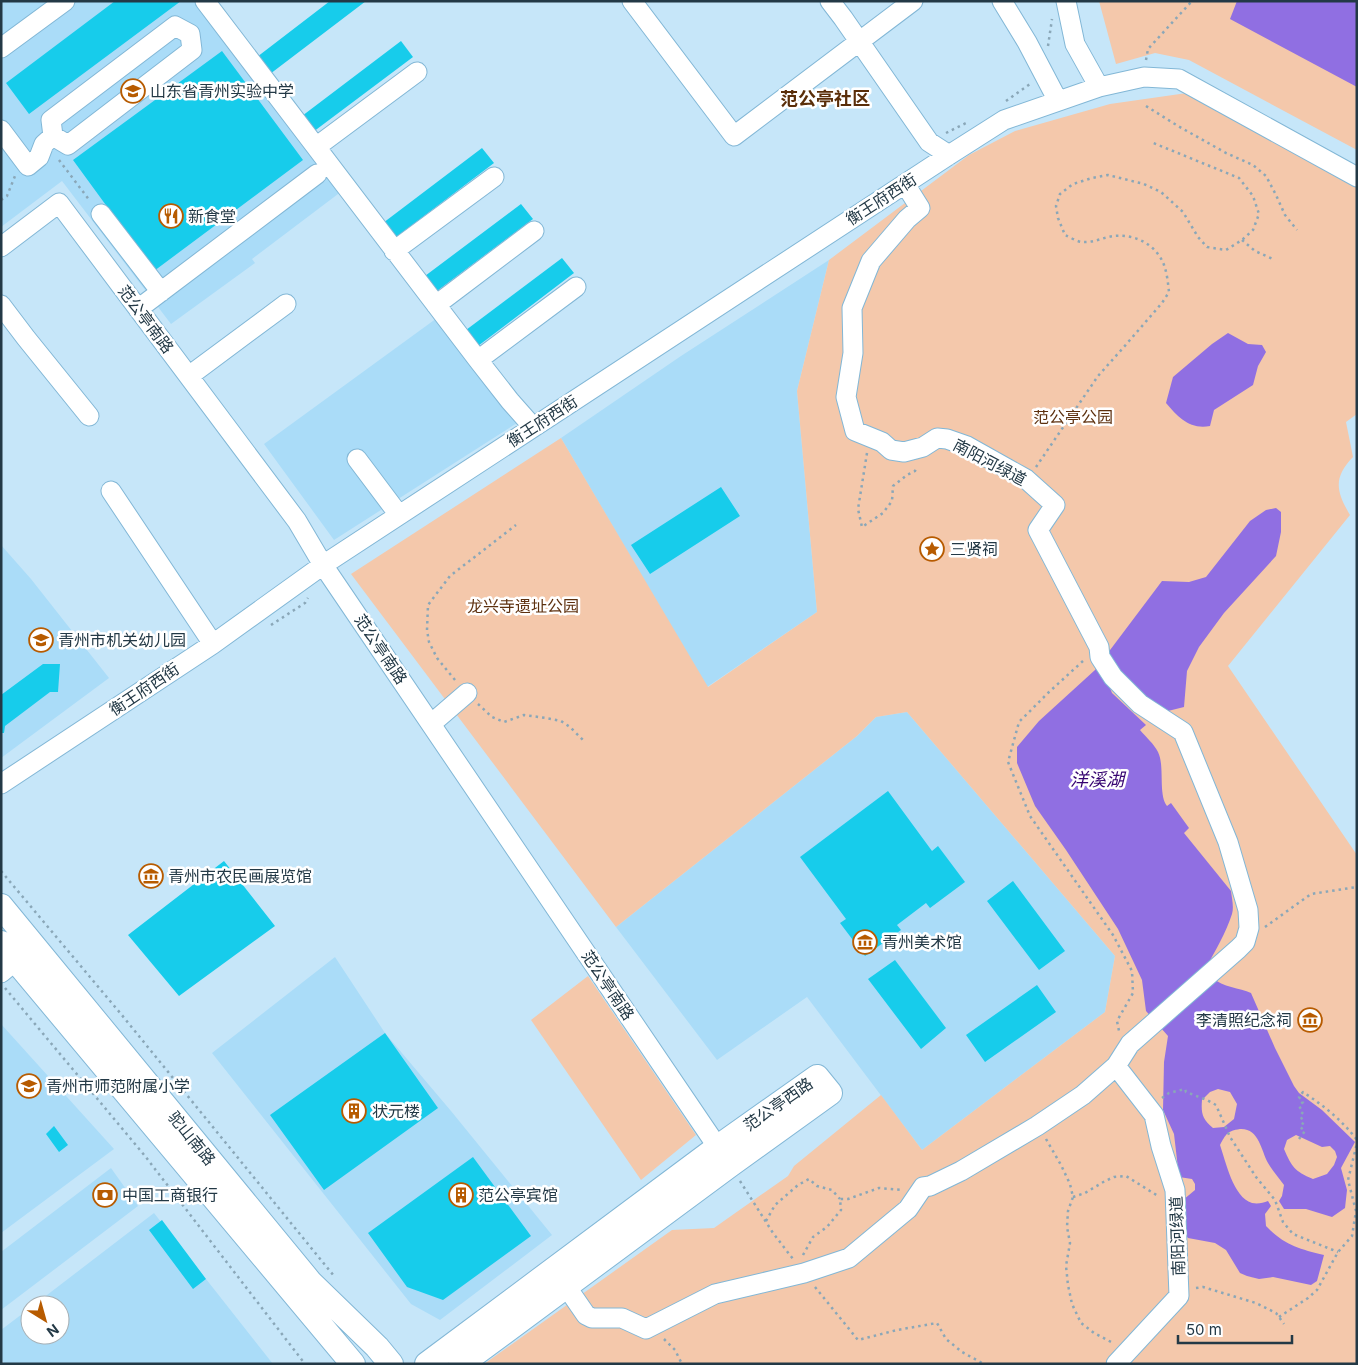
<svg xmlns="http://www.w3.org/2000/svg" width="1358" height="1365" font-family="Inter,'Noto Sans SC',sans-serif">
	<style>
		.built { fill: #aadcf8 }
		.green { fill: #f4c8ab }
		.water { fill: #906fe2; fill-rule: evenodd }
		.building { fill: #17cceb }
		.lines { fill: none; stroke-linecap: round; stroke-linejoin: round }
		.minor-casing { stroke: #82b7d6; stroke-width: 21 }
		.major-casing { stroke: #82b7d6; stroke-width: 26 }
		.path { stroke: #8aa7b8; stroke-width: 2.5; stroke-dasharray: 2.5 4; stroke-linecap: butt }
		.minor { stroke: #fff; stroke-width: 19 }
		.major { stroke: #fff; stroke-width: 24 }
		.labels { text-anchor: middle; stroke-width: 5; stroke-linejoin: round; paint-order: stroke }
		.poi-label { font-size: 16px; fill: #233946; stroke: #fff; text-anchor: start }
		.street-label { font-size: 16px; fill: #233946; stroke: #fff }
		.park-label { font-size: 16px; fill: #5d300e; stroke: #fff }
		.neighbourhood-label { font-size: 18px; font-weight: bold; fill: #5a2e09; stroke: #fff }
		.water-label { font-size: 18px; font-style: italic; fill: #350370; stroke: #fff }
	</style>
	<rect width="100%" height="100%" fill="#c6e6f9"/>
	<!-- built -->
	<path class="built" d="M 1,1 L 197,1 L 342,191 L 252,259 L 255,263 L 171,324 L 62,181 L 1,227 Z
		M 829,260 L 797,391 L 817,612 L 707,687 L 561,438 L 681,356 Z
		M 437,318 L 517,423 L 334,540 L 264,444 Z
		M 1,545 L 31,579 L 109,678 L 1,758 Z
		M 907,712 L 1115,956 L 1105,1012 L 922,1150 L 807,997 L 717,1060 L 616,927 L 857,736 L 876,717 Z
		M 335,957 L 385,1033 L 451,1111 L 552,1235 L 440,1320 L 411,1304 L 212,1053 Z
		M 1,1024 L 114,1149 L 1,1233 Z
		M 111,1168 L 138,1206 L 1,1310 L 1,1252 Z
		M 154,1213 L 273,1364 L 5,1364 L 1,1359 L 1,1330 L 30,1308 L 30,1335 L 60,1335 L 60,1305 L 34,1305 Z"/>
	<!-- green -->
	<path class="green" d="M 1099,1 L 1357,1 L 1357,150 L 1189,60 L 1155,53 L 1116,64 Z
		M 1187,93 L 1357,187 L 1357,414 L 1346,422 L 1353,457 C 1333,478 1336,491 1350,515 L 1228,666 L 1357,855 L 1357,1364 L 484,1364 L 672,1230 L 714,1228 L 788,1176 L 794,1166 L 881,1095 L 922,1150 L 1105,1012 L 1115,956 L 907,712 L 876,717 L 857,736 L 616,927 L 351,574 L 561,438 L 708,687 L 817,612 L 797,391 L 829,260 L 969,155 L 1015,131 L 1110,104 Z
		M 588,976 L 696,1135 L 641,1180 L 531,1020 Z"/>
	<!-- water -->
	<path class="water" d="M 1237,1 L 1357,1 L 1357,87 L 1230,19 Z
		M 1228,333 L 1248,344 L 1262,345 L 1266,352 L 1258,366 L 1253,385 L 1214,410 L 1210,426 C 1190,430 1178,417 1166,403 L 1173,377 L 1212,344 Z
		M 1276,508 L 1281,512 L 1281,532 L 1276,556 L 1224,613 L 1199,647 L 1187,671 L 1184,707 L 1168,711 L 1162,714 L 1106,678 L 1112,693 L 1146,725 L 1140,730 C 1146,737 1154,744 1158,752 C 1165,766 1158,794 1167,806 L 1171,803 L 1189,828 L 1184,833 L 1231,891 C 1232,899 1234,907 1232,914 C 1226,933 1215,951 1206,968 C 1208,971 1210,975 1213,978 C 1222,987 1240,988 1251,993 L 1275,1048 L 1294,1086 L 1299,1093 L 1322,1110 L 1355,1142 L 1341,1168 L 1347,1190 L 1345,1208 L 1332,1217 L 1306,1209 L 1284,1209 L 1279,1201 L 1282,1196 L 1284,1185 C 1279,1178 1272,1170 1268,1163 C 1261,1150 1259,1128 1240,1129 C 1227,1131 1226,1134 1220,1145 C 1226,1162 1233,1197 1252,1203 C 1258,1204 1263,1203 1268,1201 L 1271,1206 L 1265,1214 L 1266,1226 C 1284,1245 1299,1249 1324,1255 L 1317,1281 L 1311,1285 L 1273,1277 L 1259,1279 L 1247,1276 L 1240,1273 L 1226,1250 L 1215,1243 L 1188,1238 L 1184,1233 L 1183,1200 L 1195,1190 L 1195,1184 L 1192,1179 L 1179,1177 L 1174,1134 L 1163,1110 L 1164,1062 L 1168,1036 L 1146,1011 L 1142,980 L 1118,929 L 1066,850 L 1035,806 L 1017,763 L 1017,747 L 1039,721 L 1095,670 L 1162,581 L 1189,582 L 1206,577 L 1250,521 L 1266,510 ZM 1218,1089 L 1230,1092 L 1237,1104 L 1234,1119 L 1224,1127 L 1213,1128 C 1202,1119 1201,1113 1202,1100 L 1210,1092 ZM 1296,1135 L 1322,1147 L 1330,1146 L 1335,1151 L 1337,1157 L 1334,1165 L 1327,1174 L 1313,1179 C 1294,1171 1292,1167 1284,1149 L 1287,1140 Z"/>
	<!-- building -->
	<path class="building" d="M 115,1 L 181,1 L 29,114 L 6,83 Z
		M 330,1 L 366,1 L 270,74 L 257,57 Z
		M 401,41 L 413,57 L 313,132 L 302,116 Z
		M 222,51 L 303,160 L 154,271 L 73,160 Z
		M 482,148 L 494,163 L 395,238 L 383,223 Z
		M 521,204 L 533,219 L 433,294 L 421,279 Z
		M 562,258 L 574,273 L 474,349 L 462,333 Z
		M 721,487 L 740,516 L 650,574 L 631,545 Z
		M 43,664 L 60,664 L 58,692 L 50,692 L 5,726 L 4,733 L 1,733 L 1,695 Z
		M 888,791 L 932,851 L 938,846 L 965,882 L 930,908 L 926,903 L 897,925 L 901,930 L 865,956 L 840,923 L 846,919 L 800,857 Z
		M 224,861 L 275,926 L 179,996 L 128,935 Z
		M 1013,881 L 1065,951 L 1039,970 L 987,901 Z
		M 895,960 L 946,1028 L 921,1049 L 868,979 Z
		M 1037,985 L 1056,1012 L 985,1062 L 966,1035 Z
		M 385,1033 L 438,1108 L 324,1190 L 270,1115 Z
		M 54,1126 L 68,1145 L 59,1152 L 46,1134 Z
		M 473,1157 L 531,1236 L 443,1300 L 407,1287 L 368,1233 Z
		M 162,1220 L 206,1279 L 193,1289 L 149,1230 Z"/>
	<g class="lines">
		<!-- minor casing -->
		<g class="minor-casing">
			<path id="minor" d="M 205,1 L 478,360 L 510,401 L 533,427
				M 632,1 L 734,136 L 913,1
				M 830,1 L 843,18 L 929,142 L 949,155
				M 1002,1 L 1027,42 L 1058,101
				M 1066,1 L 1075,44 L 1099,87
				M 175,26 L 190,34 L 192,50 L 68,145 L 53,136 L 51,120 Z
				M 1,48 L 65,1
				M 1,130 L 28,166 L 39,157 L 44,144 L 53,136
				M 316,147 L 417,72
				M 905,184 L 920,208 L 907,219 L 871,261 L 852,308 L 853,353 L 846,397 L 855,431 L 882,442 L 891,450 L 904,452 L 923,447 L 937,438 L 947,439 L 967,446 L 1026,479 L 1055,505 L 1038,530 L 1099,647 L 1100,657 L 1113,677 L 1140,704 L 1183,732 L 1228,842 L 1248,910 L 1249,928 L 1245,942 L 1238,949 L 1130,1044 L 1116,1066 L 1154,1115 L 1161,1146 L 1175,1190 L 1179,1296 L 1116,1364
				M 101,214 L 161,292
				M 1,247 L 59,203 L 297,521 L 323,565 L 725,1158
				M 394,251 L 494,177
				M 1,305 L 26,338 L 89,416
				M 436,305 L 534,231
				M 138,309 L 317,174
				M 478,360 L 576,287
				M 189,376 L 286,304
				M 357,459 L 399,515
				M 111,491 L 213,644
				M 431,724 L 467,693
				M 1,784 L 213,644 L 323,565 L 949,155 L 1004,120 L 1099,87 L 1144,77 L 1179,79 L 1357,177
				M 1,973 L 25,953
				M 566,1286 L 586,1315 L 592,1318 L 622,1318 L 646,1329 L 715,1294 L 804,1273 L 849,1258 L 908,1209 L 923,1187 L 930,1186 L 961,1171 L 1037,1126 L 1083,1095 L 1116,1066"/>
		</g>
		<!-- major casing -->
		<g class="major-casing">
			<path id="major" d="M 1,906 L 310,1282 L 377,1347 L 391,1364
				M 1,943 L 353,1364
				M 427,1364 L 718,1147 L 817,1077 L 830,1093 L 730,1165 L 461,1364"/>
		</g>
		<!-- path -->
		<path class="path" d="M 1048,46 L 1052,19
			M 1146,60 L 1148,49 L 1192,1
			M 1006,101 L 1030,84
			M 1146,106 L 1178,126 L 1226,153 L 1253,165 L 1266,176 L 1276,195 L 1285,215 L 1297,230
			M 946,133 L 966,123
			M 59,160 L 90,201
			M 1,200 L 7,196 L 15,176
			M 1242,240 L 1255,251 L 1273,259
			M 867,453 L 858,509 L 862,527 L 883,513 L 892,501 L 893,486 L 907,475 L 915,471 L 917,466
			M 1036,467 L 1098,376 L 1123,348 L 1162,303 L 1169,292 C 1168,283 1167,273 1164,265 C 1156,244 1135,234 1114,236 C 1104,237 1093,243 1083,242 C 1077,242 1070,237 1065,235 L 1058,218 L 1056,206 L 1060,194 L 1073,184 L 1092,178 L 1108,175 L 1144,184 L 1161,192 L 1183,212 L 1198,237 L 1207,247 L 1226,250 L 1242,240 L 1253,230 L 1259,214 L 1253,196 L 1239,178 L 1151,142
			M 271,625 L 305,603 L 308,598
			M 1083,661 L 1049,692 L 1019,722 L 1008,762 L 1030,816 L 1113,935 L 1132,971 L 1133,993 L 1117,1021 L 1119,1031
			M 455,680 L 437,658 L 429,642 L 427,630 L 428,605 L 450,576 L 516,525
			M 478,704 L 492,717 L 504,722 L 524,715 L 546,718 L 561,721 L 570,727 L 584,741
			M 1,871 L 121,1014 L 334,1276
			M 1265,927 L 1311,894 L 1357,887
			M 5,988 L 145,1156 L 305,1364
			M 1162,1098 L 1169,1093 L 1185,1089 L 1186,1092 L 1207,1100 L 1216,1105 L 1230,1137 L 1256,1177 L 1275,1200 L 1283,1222 L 1293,1234 L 1338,1252
			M 1046,1139 L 1061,1165 L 1070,1184 L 1073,1197 L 1068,1211 L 1067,1227 L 1070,1243 L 1066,1266 L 1068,1285 L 1072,1304 L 1081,1323 L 1094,1333 L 1113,1343
			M 1299,1139 L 1305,1131 L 1300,1127 L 1304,1122 L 1300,1116 L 1303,1112 L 1299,1106 L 1303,1102 L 1299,1097 L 1303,1092 C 1324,1106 1342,1120 1357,1140
			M 740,1181 L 773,1233 L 793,1259
			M 1073,1197 L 1085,1193 L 1105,1181 L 1114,1177 L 1126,1176 L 1158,1196
			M 766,1221 L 775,1205 L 798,1185 L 809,1179 L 817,1186 L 832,1190 L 840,1199
			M 803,1255 L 813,1237 L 827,1227 L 841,1210 L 840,1199 L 848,1199 L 879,1188 L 902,1190
			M 815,1287 L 858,1340 L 897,1330 L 937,1323 L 946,1339 L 962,1352 L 984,1364
			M 1196,1288 L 1203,1287 L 1256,1303 L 1276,1313 L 1284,1324
			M 1279,1317 L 1308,1298 L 1317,1290 L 1338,1252 L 1352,1236 L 1356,1211 L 1348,1180 L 1357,1143
			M 664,1339 L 675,1350 L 682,1364"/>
		<!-- minor -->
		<use href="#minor" class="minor"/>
		<!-- major -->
		<use href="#major" class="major"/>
	</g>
	<!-- icons -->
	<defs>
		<g id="school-ring" transform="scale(1.25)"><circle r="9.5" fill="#fff" stroke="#b75b00" stroke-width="1.5"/><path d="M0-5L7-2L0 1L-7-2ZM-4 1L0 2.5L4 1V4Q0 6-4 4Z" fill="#b75b00"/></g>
		<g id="restaurant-ring" transform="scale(1.25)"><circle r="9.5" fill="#fff" stroke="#b75b00" stroke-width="1.5"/><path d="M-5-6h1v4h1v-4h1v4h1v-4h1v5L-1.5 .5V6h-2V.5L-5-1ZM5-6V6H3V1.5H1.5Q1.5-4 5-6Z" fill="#b75b00"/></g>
		<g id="sight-ring" transform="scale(1.25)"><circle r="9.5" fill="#fff" stroke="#b75b00" stroke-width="1.5"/><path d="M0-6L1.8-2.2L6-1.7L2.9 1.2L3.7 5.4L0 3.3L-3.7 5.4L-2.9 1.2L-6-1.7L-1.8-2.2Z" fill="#b75b00"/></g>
		<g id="museum-ring" transform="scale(1.25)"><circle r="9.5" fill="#fff" stroke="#b75b00" stroke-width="1.5"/><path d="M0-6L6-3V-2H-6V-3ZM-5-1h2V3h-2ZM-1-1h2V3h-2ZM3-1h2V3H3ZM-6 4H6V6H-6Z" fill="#b75b00"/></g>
		<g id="building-ring" transform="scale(1.25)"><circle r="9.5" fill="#fff" stroke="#b75b00" stroke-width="1.5"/><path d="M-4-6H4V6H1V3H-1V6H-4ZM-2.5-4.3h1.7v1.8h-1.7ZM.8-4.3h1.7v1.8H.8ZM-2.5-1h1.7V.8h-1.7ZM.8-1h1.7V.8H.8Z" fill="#b75b00"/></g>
		<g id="bank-ring" transform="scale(1.25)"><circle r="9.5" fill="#fff" stroke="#b75b00" stroke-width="1.5"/><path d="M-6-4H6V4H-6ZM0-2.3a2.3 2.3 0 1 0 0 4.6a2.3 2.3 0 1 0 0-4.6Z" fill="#b75b00"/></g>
	</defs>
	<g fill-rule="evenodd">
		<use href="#school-ring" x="133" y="91"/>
		<use href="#restaurant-ring" x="171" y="216"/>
		<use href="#sight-ring" x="932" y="549"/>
		<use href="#school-ring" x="41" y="640"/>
		<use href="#museum-ring" x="151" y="876"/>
		<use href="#museum-ring" x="865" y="942"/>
		<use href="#museum-ring" x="1310" y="1020"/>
		<use href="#school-ring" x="29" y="1086"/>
		<use href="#building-ring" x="354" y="1111"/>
		<use href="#bank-ring" x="105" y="1195"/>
		<use href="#building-ring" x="461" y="1195"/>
	</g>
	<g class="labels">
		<!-- poi labels -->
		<g class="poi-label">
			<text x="150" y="97">山东省青州实验中学</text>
			<text x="188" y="222">新食堂</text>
			<text x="950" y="555">三贤祠</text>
			<text x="58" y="646">青州市机关幼儿园</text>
			<text x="168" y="882">青州市农民画展览馆</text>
			<text x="882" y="948">青州美术馆</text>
			<text x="1292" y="1026" text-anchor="end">李清照纪念祠</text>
			<text x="46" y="1092">青州市师范附属小学</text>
			<text x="372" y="1117">状元楼</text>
			<text x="122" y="1201">中国工商银行</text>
			<text x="478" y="1201">范公亭宾馆</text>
		</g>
		<!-- street labels -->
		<g class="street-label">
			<text transform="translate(881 199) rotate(-33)" y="6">衡王府西街</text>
			<text transform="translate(146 319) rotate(53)" y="6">范公亭南路</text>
			<text transform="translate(542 421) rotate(-33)" y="6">衡王府西街</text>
			<text transform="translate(990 462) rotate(28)" y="6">南阳河绿道</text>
			<text transform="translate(381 649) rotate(56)" y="6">范公亭南路</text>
			<text transform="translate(144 689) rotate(-34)" y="6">衡王府西街</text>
			<text transform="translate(608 985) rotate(56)" y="6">范公亭南路</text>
			<text transform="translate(778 1104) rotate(-35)" y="6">范公亭西路</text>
			<text transform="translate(192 1138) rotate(51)" y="6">驼山南路</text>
			<text transform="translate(1177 1236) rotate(-92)" y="6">南阳河绿道</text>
		</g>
		<!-- park labels -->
		<g class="park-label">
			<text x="1073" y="423">范公亭公园</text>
			<text x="523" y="612">龙兴寺遗址公园</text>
		</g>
		<!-- neighbourhood labels -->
		<g class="neighbourhood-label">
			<text x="825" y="105">范公亭社区</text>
		</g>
		<!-- water labels -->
		<g class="water-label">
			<text x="1097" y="786">洋溪湖</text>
		</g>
	</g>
	<!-- border -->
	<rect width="1358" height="1365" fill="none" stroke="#233946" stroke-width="5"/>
	<!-- north arrow -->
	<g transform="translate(45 1320) rotate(143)"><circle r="24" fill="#ffffff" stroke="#a7b0b5"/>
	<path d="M0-4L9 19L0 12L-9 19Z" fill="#b75b00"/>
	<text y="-8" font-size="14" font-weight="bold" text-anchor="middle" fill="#233946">N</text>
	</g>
	<!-- scale -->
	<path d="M1178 1335v8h114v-8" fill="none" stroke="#233946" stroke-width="2.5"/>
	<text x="1186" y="1335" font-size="15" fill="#233946" stroke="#ffffff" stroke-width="4" paint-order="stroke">50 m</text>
</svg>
